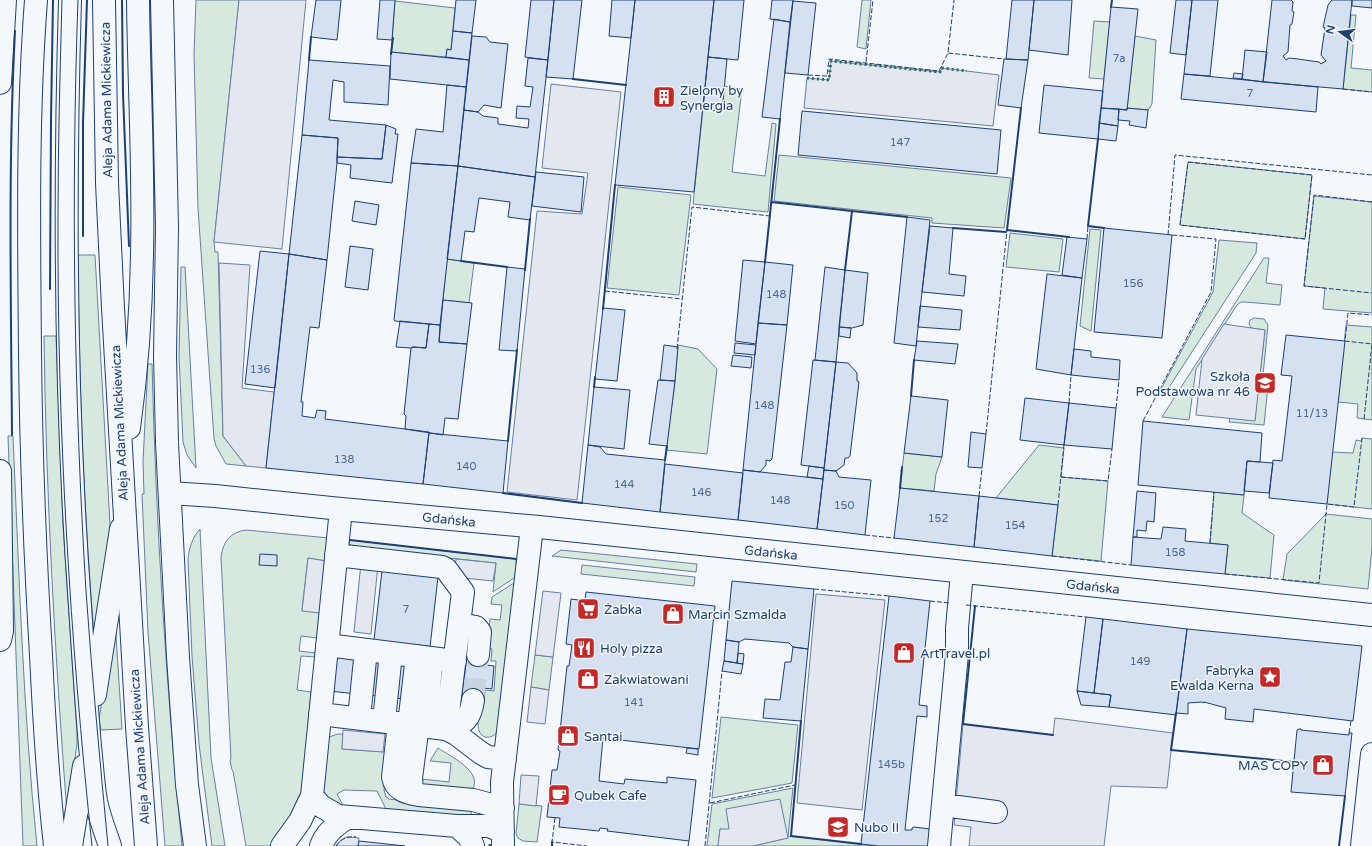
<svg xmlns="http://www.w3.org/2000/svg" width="1372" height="846" font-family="'Varela Round',sans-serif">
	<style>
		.green { fill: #d7e8df; stroke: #687fa3 }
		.parking { fill: #e3e8f0; stroke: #687fa3 }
		.building { fill: #d5e0f0; stroke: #1d3f73 }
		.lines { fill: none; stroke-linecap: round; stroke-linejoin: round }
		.minor-tunnel { stroke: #c9d2e0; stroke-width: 22; stroke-dasharray: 22 11; stroke-linecap: butt }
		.minor-casing { stroke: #1d3f73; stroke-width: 24 }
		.major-casing { stroke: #1d3f73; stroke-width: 24 }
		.minor { stroke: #f4f7fb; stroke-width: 22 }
		.major { stroke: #f4f7fb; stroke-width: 22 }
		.tram { stroke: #1d3f73; stroke-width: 1 }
		.hedge { stroke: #2c6c60; stroke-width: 3; stroke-dasharray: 2 3; stroke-linecap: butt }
		.fence { stroke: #1d3f73; stroke-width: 1; stroke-dasharray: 5 2; stroke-linecap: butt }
		.wall { stroke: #1d3f73; stroke-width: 2 }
		.labels { text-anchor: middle; stroke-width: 3; stroke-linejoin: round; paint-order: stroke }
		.number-label { font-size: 11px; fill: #4b6792 }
		.poi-label { font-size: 13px; fill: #1d3f73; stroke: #f4f7fb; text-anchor: start }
		.street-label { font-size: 13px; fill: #1d3f73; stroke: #f4f7fb }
	</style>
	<rect width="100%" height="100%" fill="#f4f7fb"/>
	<!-- green -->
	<path class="green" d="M 196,0 L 239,0 L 214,242 L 215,252 L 218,252 L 223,436 L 246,466 L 226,464 L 216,446 L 214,439 L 198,208 L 194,54 Z
		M 862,0 L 871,0 L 866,49 L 857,47 Z
		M 395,1 L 455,8 L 451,50 L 447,49 L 446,57 L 391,52 Z
		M 1351,15 L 1356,15 L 1351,68 L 1372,70 L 1372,92 L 1343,89 Z
		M 1094,21 L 1110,22 L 1104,79 L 1089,78 Z
		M 1135,36 L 1156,40 L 1152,104 L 1148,110 L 1127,108 Z
		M 724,86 L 742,89 L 732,172 L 765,176 L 772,123 L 776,124 L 768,212 L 693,204 L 703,109 L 722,111 Z
		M 779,155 L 1011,178 L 1004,228 L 932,223 L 932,218 L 774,201 Z
		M 1188,162 L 1312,175 L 1305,239 L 1180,225 Z
		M 618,187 L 691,195 L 679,295 L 607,288 Z
		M 1314,196 L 1372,202 L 1372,313 L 1323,309 L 1325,288 L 1304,286 Z
		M 1090,229 L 1101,230 L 1091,331 L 1080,326 Z
		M 1010,233 L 1063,239 L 1059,272 L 1006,267 Z
		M 1219,240 L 1257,243 L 1256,253 L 1166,392 L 1161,389 L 1213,292 Z
		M 78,255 L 95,255 L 111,542 L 95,648 C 84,517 79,386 78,255 Z
		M 1264,258 L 1269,258 L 1266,283 L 1282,285 L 1280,305 L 1245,302 L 1241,302 L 1237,305 L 1196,369 L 1189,420 L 1162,417 Z
		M 447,259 L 474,263 L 469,303 L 443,300 Z
		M 181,267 L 185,267 L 196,468 L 187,455 L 183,442 L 179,356 Z
		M 1254,318 L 1264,319 L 1268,325 L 1263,375 L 1260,375 L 1265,330 L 1251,328 L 1249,324 L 1250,320 Z
		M 1346,325 L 1372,327 L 1372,420 L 1357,418 L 1358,404 L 1338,402 Z
		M 44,336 L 56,336 L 63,525 L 77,733 L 77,744 L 67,814 C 55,655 46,496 44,336 Z
		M 678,345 L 698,349 L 717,369 L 707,454 L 666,450 L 675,381 Z
		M 148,364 L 152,364 C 156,525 166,686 182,846 L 165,846 L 148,632 L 142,494 L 144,494 L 143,461 Z
		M 1258,386 L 1268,386 L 1264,425 L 1229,422 L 1230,418 L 1255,420 Z
		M 8,436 L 13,436 C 19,572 23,710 37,846 L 23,846 Z
		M 1362,438 L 1372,439 L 1372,509 L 1327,504 L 1332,452 L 1353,453 L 1356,440 L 1361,441 Z
		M 1039,445 L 1064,448 L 1061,477 L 1108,481 L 1101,561 L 1052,556 L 1058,505 L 996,498 Z
		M 904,453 L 942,457 L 936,474 L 934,491 L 900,488 Z
		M 1214,492 L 1244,495 L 1242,513 L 1274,535 L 1270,578 L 1225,574 L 1228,545 L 1210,543 Z
		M 1326,514 L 1372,519 L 1372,548 L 1368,589 L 1283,580 L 1287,554 Z
		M 200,529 L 211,758 L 225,846 L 212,846 L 199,744 L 192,656 L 188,560 C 189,548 192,538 200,529 Z
		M 246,530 L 329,538 L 326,561 L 308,558 L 302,610 L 320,613 L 317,638 L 301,636 L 299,651 L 316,653 L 315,657 L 301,656 L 297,690 L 311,692 L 303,785 L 301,792 L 286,824 L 270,846 L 246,846 L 233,771 L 232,770 L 230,760 L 231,759 L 221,557 C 223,542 230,532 246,530 Z
		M 350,540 L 516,559 L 517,576 L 493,592 L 496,563 L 355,548 L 349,544 Z
		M 561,550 L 697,564 L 696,572 L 552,556 Z
		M 582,565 L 695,577 L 694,586 L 581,574 Z
		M 517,581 L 497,733 C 493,736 490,738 485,737 C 473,732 480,712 481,702 L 484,703 L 485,690 L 494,691 L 496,661 L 491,661 L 492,649 L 487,648 L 490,619 L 500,620 L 502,605 L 491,604 L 492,597 Z
		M 115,620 L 122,729 L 101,730 L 99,719 Z
		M 535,655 L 553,657 L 549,690 L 531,687 Z
		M 721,717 L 798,725 L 792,783 L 712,798 Z
		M 960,725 L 967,725 L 970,801 L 954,790 Z
		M 338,734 L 343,734 L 342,749 L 386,752 L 384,790 L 386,797 L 389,799 L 462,808 L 470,810 L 472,815 L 469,817 L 388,813 L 377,791 L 344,790 L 337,794 L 345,809 L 341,809 L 320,792 L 329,737 Z
		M 438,748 C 450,756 484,772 472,790 L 423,787 L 420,783 L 422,779 L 449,782 L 451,763 L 430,761 Z
		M 793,788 L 788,837 L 791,836 L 875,846 L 753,846 L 787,838 L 720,829 L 718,846 L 707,846 L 712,804 Z
		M 519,804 L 542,806 L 537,842 L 523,841 L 518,838 L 516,834 Z"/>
	<!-- parking -->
	<path class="parking" d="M 239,0 L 306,0 L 282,249 L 214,242 Z
		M 831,61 L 940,72 L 942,68 L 999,75 L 993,126 L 804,108 L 807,78 L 829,80 Z
		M 551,84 L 621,92 L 577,500 L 507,492 L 537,211 L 582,214 L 588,173 L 542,168 Z
		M 219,263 L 250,265 L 242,388 L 274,392 L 266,468 L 246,466 L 223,436 Z
		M 1224,324 L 1265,330 L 1255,421 L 1196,415 L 1202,359 Z
		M 308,558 L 326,561 L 320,613 L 302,611 Z
		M 456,559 L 496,563 L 493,581 L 454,577 Z
		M 361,563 L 378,565 L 371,634 L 354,632 Z
		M 543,591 L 561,593 L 553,657 L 535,655 Z
		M 816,594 L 885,600 L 862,810 L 797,803 Z
		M 531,687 L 549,690 L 545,724 L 527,722 Z
		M 1055,718 L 1173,733 L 1167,788 L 1111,786 L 1104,846 L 969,846 L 971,827 L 954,825 L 963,724 L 1053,735 Z
		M 343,730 L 385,734 L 383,752 L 342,749 Z
		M 521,775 L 539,776 L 536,806 L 519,804 Z
		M 780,799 L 788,838 L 753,846 L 718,846 L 720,829 L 729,829 L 726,809 Z
		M 346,837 L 350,837 L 359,838 L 358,846 L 336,846 L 340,841 Z"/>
	<!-- building -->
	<path class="building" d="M 316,0 L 341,0 L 337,40 L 311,37 Z
		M 380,0 L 395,0 L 392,40 L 377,39 Z
		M 456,0 L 476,0 L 472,33 L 453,31 Z
		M 531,0 L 554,0 L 548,60 L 525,57 Z
		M 554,0 L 582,0 L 573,79 L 546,77 Z
		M 612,0 L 635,0 L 631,38 L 609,36 Z
		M 635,0 L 714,0 L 694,192 L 615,185 Z
		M 714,0 L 744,0 L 738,60 L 708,57 Z
		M 772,0 L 793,0 L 790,22 L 770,19 Z
		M 1012,0 L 1034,0 L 1028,60 L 1006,59 Z
		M 1034,0 L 1072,0 L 1068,55 L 1029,50 Z
		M 1176,0 L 1192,0 L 1186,55 L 1170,53 Z
		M 1192,0 L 1218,0 L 1210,76 L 1184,74 Z
		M 1272,0 L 1291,0 L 1293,2 L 1292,11 L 1294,12 L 1292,24 L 1290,25 L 1288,52 L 1283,56 L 1286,60 L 1289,58 L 1298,59 L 1319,62 L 1321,64 L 1326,61 L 1321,55 L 1325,28 L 1323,27 L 1328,5 L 1332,0 L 1352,0 L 1343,89 L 1263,82 Z
		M 1352,0 L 1372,0 L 1372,8 L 1352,6 Z
		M 793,1 L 816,3 L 808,75 L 785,73 Z
		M 1111,7 L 1138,9 L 1127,110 L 1101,108 Z
		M 774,19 L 790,22 L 780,119 L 762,117 Z
		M 453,31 L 472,33 L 469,60 L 446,57 L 447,49 L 451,50 Z
		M 472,36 L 486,37 L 490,42 L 508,44 L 501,108 L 484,105 L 478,112 L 464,110 Z
		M 1245,50 L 1267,52 L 1263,82 L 1242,79 Z
		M 391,52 L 469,60 L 466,87 L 390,79 Z
		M 708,57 L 727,59 L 722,112 L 703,109 Z
		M 528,58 L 548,60 L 535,177 L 458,166 L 464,110 L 478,112 L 483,116 L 498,118 L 498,124 L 528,128 L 529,119 L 516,118 L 517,106 L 530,107 L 533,87 L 525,86 Z
		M 1004,59 L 1028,60 L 1021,108 L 998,105 Z
		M 309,60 L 390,66 L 388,105 L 344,102 L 344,82 L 333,80 L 329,120 L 386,125 L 382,159 L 337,157 L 338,138 L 302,135 Z
		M 1234,73 L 1243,74 L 1242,79 L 1233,78 Z
		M 1184,74 L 1318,87 L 1316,112 L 1181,99 Z
		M 447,85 L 466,87 L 458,166 L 411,163 L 416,129 L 443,132 Z
		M 1044,85 L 1103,91 L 1098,139 L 1039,133 Z
		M 1101,108 L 1119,109 L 1118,126 L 1099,123 Z
		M 1127,108 L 1148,110 L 1146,128 L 1129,125 L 1130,121 L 1118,120 L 1119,109 L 1127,110 Z
		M 802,111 L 1001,130 L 997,174 L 798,155 Z
		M 1099,123 L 1118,126 L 1116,141 L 1098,139 Z
		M 386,125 L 396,129 L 395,134 L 398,134 L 392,183 L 350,178 L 351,165 L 337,163 L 337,157 L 382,159 Z
		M 302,135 L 338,138 L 337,163 L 327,260 L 289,254 Z
		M 411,163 L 458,166 L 440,325 L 395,321 L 394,320 Z
		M 458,166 L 535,177 L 530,220 L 508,217 L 510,202 L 479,198 L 474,232 L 465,231 L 461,261 L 447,259 Z
		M 536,172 L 584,177 L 581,212 L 532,206 Z
		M 355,201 L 379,205 L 376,225 L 352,221 Z
		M 907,217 L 930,220 L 916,346 L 894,343 Z
		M 930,226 L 953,228 L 949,274 L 966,276 L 964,296 L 922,292 Z
		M 1104,228 L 1172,235 L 1162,338 L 1094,332 Z
		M 1067,237 L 1087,239 L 1082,278 L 1062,275 Z
		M 350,246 L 373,249 L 368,290 L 345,287 Z
		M 260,251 L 289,254 L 275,388 L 245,384 Z
		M 289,254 L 327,260 L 319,328 L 310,327 L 301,402 L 303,402 L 302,416 L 315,418 L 317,410 L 326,411 L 325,419 L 429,432 L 423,484 L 266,468 Z
		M 743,260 L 765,262 L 756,344 L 735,341 Z
		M 765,262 L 793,265 L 787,325 L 758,323 Z
		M 507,267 L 525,269 L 517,351 L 499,350 Z
		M 825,267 L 845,270 L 836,362 L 815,360 Z
		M 845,270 L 868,273 L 863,325 L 852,328 L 839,327 Z
		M 1047,274 L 1082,278 L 1071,375 L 1036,369 Z
		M 443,300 L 472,303 L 467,344 L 439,342 Z
		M 920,306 L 962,310 L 960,330 L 918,327 Z
		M 603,308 L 625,310 L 617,381 L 595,379 Z
		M 400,321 L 429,324 L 426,348 L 413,347 L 411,348 L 396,347 Z
		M 758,323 L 787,325 L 772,459 L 770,461 L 766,460 L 766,465 L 760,472 L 743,470 Z
		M 429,324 L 440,325 L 439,342 L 467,344 L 458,419 L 445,418 L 443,435 L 405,429 L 406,416 L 404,414 L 411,348 L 413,347 L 426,348 Z
		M 839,327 L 851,328 L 850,338 L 839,336 Z
		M 1286,335 L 1345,341 L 1327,504 L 1269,498 L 1273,460 L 1282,461 L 1292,376 L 1281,375 Z
		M 917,341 L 958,344 L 955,364 L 914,360 Z
		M 735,343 L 756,345 L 755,355 L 734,353 Z
		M 664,345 L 678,347 L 675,381 L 660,380 Z
		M 1074,349 L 1091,351 L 1091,357 L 1120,360 L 1119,380 L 1071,375 Z
		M 733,355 L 752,357 L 751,368 L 731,366 Z
		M 813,360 L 836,362 L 824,468 L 801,465 Z
		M 836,362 L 848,363 L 857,373 L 857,381 L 859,382 L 850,456 L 848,458 L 845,458 L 844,465 L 836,471 L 824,470 Z
		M 658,380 L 675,381 L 667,446 L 649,444 Z
		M 594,387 L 630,390 L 624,449 L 588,445 Z
		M 911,396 L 948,400 L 942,457 L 904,453 Z
		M 1025,398 L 1069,403 L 1064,445 L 1020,440 Z
		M 1069,403 L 1116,408 L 1112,449 L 1064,445 Z
		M 1143,421 L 1262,433 L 1260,462 L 1247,461 L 1244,495 L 1138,485 Z
		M 971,432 L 986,434 L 982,468 L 968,467 Z
		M 429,433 L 508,441 L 503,493 L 423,484 Z
		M 588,445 L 600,447 L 606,454 L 665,460 L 660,512 L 582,503 Z
		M 1247,461 L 1273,463 L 1269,493 L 1244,491 Z
		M 665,464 L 743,473 L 738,520 L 660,512 Z
		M 809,466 L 824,468 L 823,479 L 807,477 Z
		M 743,470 L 823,479 L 817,529 L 738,520 Z
		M 824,470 L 836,471 L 839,477 L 871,480 L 865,535 L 817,529 Z
		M 900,488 L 979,496 L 974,547 L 894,538 Z
		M 1137,491 L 1156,493 L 1154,522 L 1147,521 L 1146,531 L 1137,530 L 1137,537 L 1133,537 Z
		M 979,496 L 1058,505 L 1052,556 L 974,547 Z
		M 1163,527 L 1186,529 L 1185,541 L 1228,545 L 1225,574 L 1131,565 L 1133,537 L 1161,539 Z
		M 260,554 L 277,555 L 277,566 L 259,565 Z
		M 382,571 L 438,577 L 430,647 L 374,640 Z
		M 732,581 L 814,589 L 808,649 L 793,647 L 789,643 L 745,639 L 739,642 L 726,640 Z
		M 586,592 L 715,606 L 699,749 L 603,738 L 599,781 L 624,784 L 625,779 L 667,783 L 667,777 L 696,780 L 689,841 L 607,831 L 608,829 L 600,828 L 599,831 L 559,827 L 560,818 L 547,817 L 552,770 L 557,770 L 560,751 L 558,750 L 567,666 L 569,666 L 572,645 L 566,644 L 571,599 L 585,601 Z
		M 889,596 L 930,601 L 919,705 L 927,706 L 927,717 L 917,716 L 905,830 L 912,830 L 912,828 L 914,827 L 930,829 L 928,846 L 879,846 L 861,844 Z
		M 1086,617 L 1103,619 L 1094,693 L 1077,691 Z
		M 1103,619 L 1187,629 L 1176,715 L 1109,707 L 1111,695 L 1094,693 Z
		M 1187,629 L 1362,646 L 1353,721 L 1254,709 L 1253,722 L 1225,719 L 1226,708 L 1204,702 L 1204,703 L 1202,702 L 1188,703 L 1188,714 L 1176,713 Z
		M 726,640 L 739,642 L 737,663 L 724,661 Z
		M 376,641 L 428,646 L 426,666 L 433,702 L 329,691 L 333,655 Z
		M 793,647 L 808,649 L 801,721 L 763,718 L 765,699 L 780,700 L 785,662 L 791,662 Z
		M 738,653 L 744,654 L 743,664 L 737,663 Z
		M 467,654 L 487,656 L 486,665 L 494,666 L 492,689 L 483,688 L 482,701 L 462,699 Z
		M 724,661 L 743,664 L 741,674 L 722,671 Z
		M 1077,691 L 1111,695 L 1109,707 L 1081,705 Z
		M 1299,729 L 1301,729 L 1301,730 L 1349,735 L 1349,733 L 1352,733 L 1345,796 L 1291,792 L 1297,730 Z
		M 687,748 L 698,749 L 698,755 L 686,753 Z
		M 359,841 L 405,846 L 358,846 Z"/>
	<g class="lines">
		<!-- minor-tunnel -->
		<path class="minor-tunnel" d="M 473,700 L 478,655"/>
		<!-- minor casing -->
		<g class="minor-casing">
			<path id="minor" d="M 70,0 C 64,202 65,404 80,606 C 83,652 86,699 90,746 C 92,764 93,783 96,801 C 99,816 105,831 110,846
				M 170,493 L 215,496 L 341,509 L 539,527 L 1372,615
				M 336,555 L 442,567 L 446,569 L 463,592 L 446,729 C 464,725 471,718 473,700
				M 459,624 L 476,627 L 480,632 L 478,655
				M 327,645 L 455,661
				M 95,695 L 121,529
				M 320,714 L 446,729 L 456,734 L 481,753 L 488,757 L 505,759
				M 359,718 L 366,650
				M 384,721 L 391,653
				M 399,723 L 393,777 C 395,790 407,793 419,795
				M 409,724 L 417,656
				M 418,725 L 411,778 L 412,791 L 419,795 L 473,800 L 503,808
				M 425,726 L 432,658
				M 312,796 L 321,806 L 338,816 L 457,826 L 489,826 L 503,832
				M 943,805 L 996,812
				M 457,826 L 469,837 L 473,846
				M 71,846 L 84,766
				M 282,846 L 300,821 L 312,796 L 341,509
				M 321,846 C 326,832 336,824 349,817
				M 503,846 L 502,782 L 532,527
				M 939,846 L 957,654 L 957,628 L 962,572
				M 1362,846 L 1372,754"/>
		</g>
		<!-- major casing -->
		<g class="major-casing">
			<path id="major" d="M 36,0 C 27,118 29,235 30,353 C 31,454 35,554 41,655 C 44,719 48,783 55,846
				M 104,0 L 107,183 L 113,308 L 137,727 L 146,846
				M 162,0 L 167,227 L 165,356 L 167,443 L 178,657 L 187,785 L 195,846
				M 0,83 L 5,0
				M 129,428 C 137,371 141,313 142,255 C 144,170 139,85 138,0
				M 0,471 L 2,631 L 0,640"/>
		</g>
		<!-- minor -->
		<use href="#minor" class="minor"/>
		<!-- major -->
		<use href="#major" class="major"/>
		<!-- tram -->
		<path class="tram" d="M 62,0 C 60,72 58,145 58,217 C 57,427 70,637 92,846
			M 78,0 C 71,197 74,395 86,591 C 92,677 100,761 108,846"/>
		<!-- hedge -->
		<path class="hedge" d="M 807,78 L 829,80 L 831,61 L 940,72 L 942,68 L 967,71
			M 490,846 L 490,843"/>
		<!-- fence -->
		<path class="fence" d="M 948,53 L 1004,59
			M 866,62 L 873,0
			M 808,75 L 827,76 L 829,59 L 939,71 L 948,53 L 954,0
			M 1343,89 L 1372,92
			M 1188,162 L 1312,175 L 1305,239 L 1180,225 Z
			M 1372,202 L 1314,195 L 1304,286 L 1372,293
			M 1168,235 L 1175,155 L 1372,175
			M 1087,239 L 1088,226
			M 605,291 L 682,299
			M 677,349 L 692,207 L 770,216
			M 1069,403 L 1071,375
			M 1116,408 L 1119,380
			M 1364,419 L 1372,344 L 1345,341 L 1348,313 L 1372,315
			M 1143,421 L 1211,292 L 1216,239 L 1172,235
			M 986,434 L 1007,230
			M 1061,477 L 1108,481 L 1112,449
			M 979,496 L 982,468
			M 1058,505 L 1064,445
			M 865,535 L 894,538
			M 1210,543 L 1214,492
			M 1052,556 L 1131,565
			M 1225,574 L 1319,583 L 1327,504 L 1354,507 L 1362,438
			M 814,589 L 889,596
			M 930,601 L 950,603
			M 966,605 L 1086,617
			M 1349,733 L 1351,721
			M 710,803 L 795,785
			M 555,818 L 552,842 L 587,846
			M 336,846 C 341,839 347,836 356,837
			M 688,846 L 689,841
			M 705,846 L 722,671"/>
		<!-- wall -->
		<path class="wall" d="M 122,0 L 123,94 L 129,246
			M 1111,7 L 1112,0
			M 391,54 L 393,38
			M 309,60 L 311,37
			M 573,79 L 626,85
			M 1021,108 L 1007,230 L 1069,237
			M 1098,139 L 1088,226 L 1104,228
			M 771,202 L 852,211 L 845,270
			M 852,211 L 907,217
			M 953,228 L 1006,232
			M 83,236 L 83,123 L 87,0
			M 461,261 L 507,267
			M 765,262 L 780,119
			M 525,270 L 530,219
			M 50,289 L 51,119 L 53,0
			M 603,309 L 615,185
			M 594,387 L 595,377
			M 911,396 L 914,360
			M 12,435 C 11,300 8,165 15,31
			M 508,441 L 517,350
			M 665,460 L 667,446
			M 900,488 L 902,467
			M 503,493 L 582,503
			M 350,540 L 516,559
			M 975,606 L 963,724 L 1053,735
			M 1176,713 L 1171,750 L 1294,762
			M 801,721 L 791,836 L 861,844
			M 552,846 L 552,842
			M 1339,846 L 1345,796"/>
	</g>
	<!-- icons -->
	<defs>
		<g id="building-square" transform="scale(1.15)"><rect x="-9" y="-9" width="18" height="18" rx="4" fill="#c62828" stroke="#f4f7fb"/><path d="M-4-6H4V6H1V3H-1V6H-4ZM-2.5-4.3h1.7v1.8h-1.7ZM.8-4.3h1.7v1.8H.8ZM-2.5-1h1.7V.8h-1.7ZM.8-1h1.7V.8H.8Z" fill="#fff"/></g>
		<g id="school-square" transform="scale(1.15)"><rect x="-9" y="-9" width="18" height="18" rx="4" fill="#c62828" stroke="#f4f7fb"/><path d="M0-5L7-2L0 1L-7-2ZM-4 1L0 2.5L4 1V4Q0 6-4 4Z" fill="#fff"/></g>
		<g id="supermarket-square" transform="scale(1.15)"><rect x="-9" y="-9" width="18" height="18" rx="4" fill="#c62828" stroke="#f4f7fb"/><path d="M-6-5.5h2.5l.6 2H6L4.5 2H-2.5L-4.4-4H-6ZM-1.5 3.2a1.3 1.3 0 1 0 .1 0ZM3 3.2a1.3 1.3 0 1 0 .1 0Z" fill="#fff"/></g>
		<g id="shop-square" transform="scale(1.15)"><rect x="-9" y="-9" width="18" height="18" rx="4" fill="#c62828" stroke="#f4f7fb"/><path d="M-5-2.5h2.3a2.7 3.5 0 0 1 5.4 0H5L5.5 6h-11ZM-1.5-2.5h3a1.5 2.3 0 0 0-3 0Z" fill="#fff"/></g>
		<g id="restaurant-square" transform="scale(1.15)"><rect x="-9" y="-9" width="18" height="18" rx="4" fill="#c62828" stroke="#f4f7fb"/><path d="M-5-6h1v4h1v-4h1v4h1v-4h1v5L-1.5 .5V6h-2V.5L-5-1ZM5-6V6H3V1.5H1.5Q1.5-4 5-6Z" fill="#fff"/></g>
		<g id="sight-square" transform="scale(1.15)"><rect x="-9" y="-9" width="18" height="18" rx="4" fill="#c62828" stroke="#f4f7fb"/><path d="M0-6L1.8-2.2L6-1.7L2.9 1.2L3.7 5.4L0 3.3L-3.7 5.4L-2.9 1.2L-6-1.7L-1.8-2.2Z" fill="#fff"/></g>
		<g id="cafe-square" transform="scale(1.15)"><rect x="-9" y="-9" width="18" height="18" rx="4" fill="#c62828" stroke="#f4f7fb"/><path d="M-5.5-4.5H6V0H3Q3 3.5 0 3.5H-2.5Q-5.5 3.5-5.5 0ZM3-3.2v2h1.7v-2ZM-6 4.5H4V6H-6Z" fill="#fff"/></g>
	</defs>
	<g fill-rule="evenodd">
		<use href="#building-square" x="664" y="97"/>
		<use href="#school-square" x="1265" y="383"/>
		<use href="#supermarket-square" x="588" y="609"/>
		<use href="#shop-square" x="673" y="614"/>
		<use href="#restaurant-square" x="584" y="648"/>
		<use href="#shop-square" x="904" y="653"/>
		<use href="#sight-square" x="1270" y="677"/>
		<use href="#shop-square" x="588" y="679"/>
		<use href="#shop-square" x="568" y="736"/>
		<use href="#shop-square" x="1323" y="765"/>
		<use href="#cafe-square" x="559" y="795"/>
		<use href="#school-square" x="838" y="827"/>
	</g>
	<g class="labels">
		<!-- number labels -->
		<g class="number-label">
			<text x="1119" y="62">7a</text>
			<text x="1250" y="97">7</text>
			<text x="900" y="146">147</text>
			<text x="1133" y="287">156</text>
			<text x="776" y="298">148</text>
			<text x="260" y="373">136</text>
			<text x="764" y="409">148</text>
			<text x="1312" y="417">11/13</text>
			<text x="344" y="463">138</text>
			<text x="466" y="470">140</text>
			<text x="624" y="488">144</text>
			<text x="701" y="496">146</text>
			<text x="780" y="504">148</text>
			<text x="844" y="509">150</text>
			<text x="938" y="522">152</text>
			<text x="1015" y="529">154</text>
			<text x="1175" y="556">158</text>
			<text x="406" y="613">7</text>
			<text x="1140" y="665">149</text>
			<text x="634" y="706">141</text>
			<text x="891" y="768">145b</text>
		</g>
		<!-- poi labels -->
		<g class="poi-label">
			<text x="680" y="95">Zielony by<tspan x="680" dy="15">Synergia</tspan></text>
			<text x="1250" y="381" text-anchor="end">Szkoła<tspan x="1250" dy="15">Podstawowa nr 46</tspan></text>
			<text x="604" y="614">Żabka</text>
			<text x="688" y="619">Marcin Szmalda</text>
			<text x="600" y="653">Holy pizza</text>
			<text x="920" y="658">ArtTravel.pl</text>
			<text x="1254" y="675" text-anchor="end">Fabryka<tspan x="1254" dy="15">Ewalda Kerna</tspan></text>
			<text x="604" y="684">Zakwiatowani</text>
			<text x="584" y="741">Santai</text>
			<text x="1308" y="770" text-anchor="end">MAS COPY</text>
			<text x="574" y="800">Qubek Cafe</text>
			<text x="854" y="832">Nubo II</text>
		</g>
		<!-- street labels -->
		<g class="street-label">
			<text transform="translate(106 100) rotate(-91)" y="5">Aleja Adama Mickiewicza</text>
			<text transform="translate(119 423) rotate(-93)" y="5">Aleja Adama Mickiewicza</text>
			<text transform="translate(449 519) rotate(6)" y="5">Gdańska</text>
			<text transform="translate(771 552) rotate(6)" y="5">Gdańska</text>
			<text transform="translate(1093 586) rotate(6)" y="5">Gdańska</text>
			<text transform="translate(139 747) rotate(-94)" y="5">Aleja Adama Mickiewicza</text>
		</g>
	</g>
	<!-- north arrow -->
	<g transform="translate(1340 32) rotate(284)" stroke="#f4f7fb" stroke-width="3" paint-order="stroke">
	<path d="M0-3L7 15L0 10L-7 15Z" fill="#1d3f73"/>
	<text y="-6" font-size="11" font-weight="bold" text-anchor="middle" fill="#1d3f73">N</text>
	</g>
</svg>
